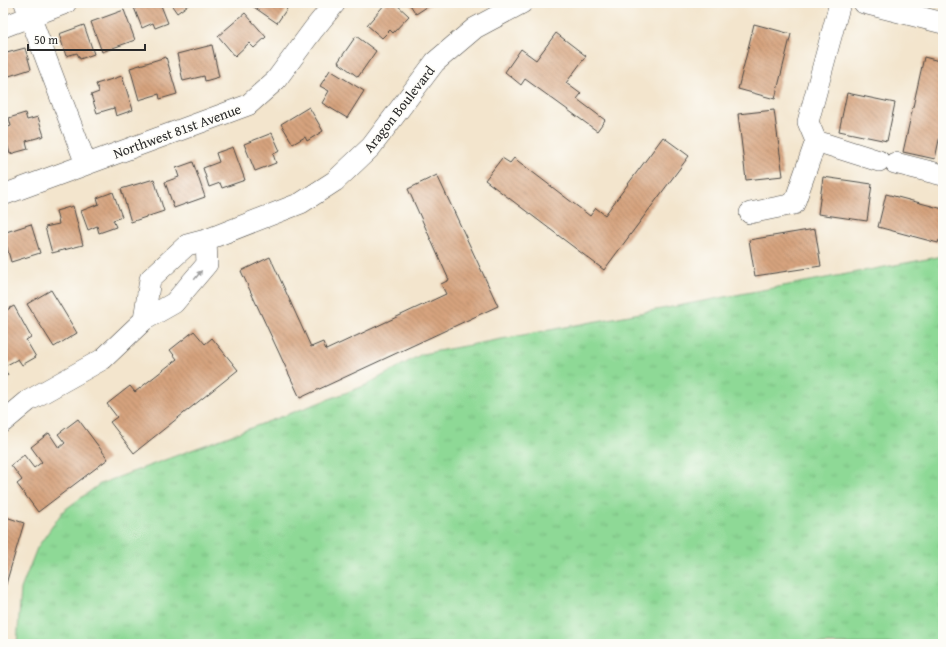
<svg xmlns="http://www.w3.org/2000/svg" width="946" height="647" font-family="'Gentium Book Plus',serif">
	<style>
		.grass { fill: url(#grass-tufts); stroke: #5c8260 }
		.building { fill: url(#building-back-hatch) }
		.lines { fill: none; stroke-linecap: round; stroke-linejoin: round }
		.minor-casing { stroke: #494743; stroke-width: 22 }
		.minor { stroke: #fff; stroke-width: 21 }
		.oneway { fill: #a0a0a0 }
		.labels { text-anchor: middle; stroke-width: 3.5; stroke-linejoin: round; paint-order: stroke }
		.street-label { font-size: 14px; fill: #2b2b2b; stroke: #fdfcf7 }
	</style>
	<defs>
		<pattern id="grass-tufts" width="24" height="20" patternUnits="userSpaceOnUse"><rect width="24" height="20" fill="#8ed996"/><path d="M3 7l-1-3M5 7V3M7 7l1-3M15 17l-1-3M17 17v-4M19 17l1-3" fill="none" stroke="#7bba81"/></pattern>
		<pattern id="building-back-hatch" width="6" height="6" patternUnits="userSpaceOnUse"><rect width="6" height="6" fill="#d6a37e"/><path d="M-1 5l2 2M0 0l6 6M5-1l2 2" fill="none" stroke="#ae8567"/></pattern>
	</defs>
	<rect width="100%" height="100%" fill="#fdfcf7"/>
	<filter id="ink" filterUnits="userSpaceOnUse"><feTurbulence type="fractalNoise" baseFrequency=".025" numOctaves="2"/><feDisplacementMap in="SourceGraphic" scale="8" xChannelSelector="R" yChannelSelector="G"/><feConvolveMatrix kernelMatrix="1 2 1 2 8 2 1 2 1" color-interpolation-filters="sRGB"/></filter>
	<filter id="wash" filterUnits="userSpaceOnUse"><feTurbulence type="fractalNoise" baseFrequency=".012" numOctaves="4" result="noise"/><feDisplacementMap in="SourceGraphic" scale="16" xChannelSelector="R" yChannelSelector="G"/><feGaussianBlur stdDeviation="0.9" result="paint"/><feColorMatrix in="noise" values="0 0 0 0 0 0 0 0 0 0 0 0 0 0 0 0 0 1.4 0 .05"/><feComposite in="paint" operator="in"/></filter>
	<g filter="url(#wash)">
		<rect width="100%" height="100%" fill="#f3e5cd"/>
		<!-- grass -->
		<path class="grass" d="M 943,256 L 943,644 L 17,644 L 21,589 L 37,548 L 63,511 L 100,484 L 364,386 L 422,354 Z"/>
		<g id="blocks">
			<!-- building -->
			<path class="building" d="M 139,3 L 160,3 L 168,23 L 155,28 L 153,23 L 142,28 L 133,5 Z
				M 170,3 L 191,3 L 177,13 Z
				M 248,3 L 291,3 L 277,23 Z
				M 386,3 L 395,3 L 409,16 L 393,33 L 390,30 L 382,38 L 367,25 Z
				M 409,3 L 433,3 L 416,14 Z
				M 124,10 L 135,40 L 102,52 L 91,22 Z
				M 245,13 L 266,37 L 254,48 L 249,43 L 235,56 L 218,36 Z
				M 754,24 L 791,34 L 775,99 L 738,89 Z
				M 84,25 L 94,54 L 80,59 L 77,53 L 66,56 L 59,34 Z
				M 556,33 L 586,56 L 566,83 L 581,94 L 577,99 L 605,120 L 597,131 L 525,79 L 521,85 L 505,72 L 521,49 L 536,60 Z
				M 356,36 L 376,51 L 358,77 L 338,62 Z
				M 212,45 L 219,77 L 205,81 L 204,76 L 183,81 L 177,54 Z
				M 25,48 L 31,69 L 3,78 L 3,54 Z
				M 166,57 L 177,94 L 160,99 L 159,94 L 139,100 L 130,68 Z
				M 924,57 L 943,62 L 943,121 L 935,159 L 903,152 Z
				M 330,70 L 364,91 L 347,118 L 322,103 L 329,91 L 320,86 Z
				M 122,76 L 133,110 L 116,116 L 114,108 L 97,113 L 91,95 L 99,92 L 96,84 Z
				M 847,93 L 895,103 L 887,141 L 839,131 Z
				M 309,107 L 323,131 L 307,141 L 305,137 L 293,144 L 281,124 Z
				M 774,110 L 783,176 L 746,180 L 738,114 Z
				M 25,113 L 27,120 L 38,117 L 44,136 L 26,141 L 28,149 L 10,154 L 3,129 L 11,126 L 9,118 Z
				M 272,133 L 280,151 L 273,154 L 276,163 L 255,171 L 244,144 Z
				M 663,137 L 689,156 L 604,270 L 485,180 L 502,158 L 510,163 L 514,158 L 590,216 L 596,208 L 605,215 Z
				M 233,147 L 245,180 L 222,188 L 220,183 L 209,187 L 203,168 L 219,162 L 216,153 Z
				M 193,162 L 205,197 L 174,208 L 165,182 L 179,177 L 176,168 Z
				M 437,175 L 498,306 L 300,398 L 241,271 L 270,257 L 311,347 L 323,342 L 326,350 L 446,294 L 441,284 L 449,280 L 408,189 Z
				M 823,177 L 872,184 L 867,221 L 818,214 Z
				M 154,179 L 164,211 L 131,222 L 121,189 Z
				M 113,192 L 122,217 L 113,220 L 116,227 L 99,233 L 97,226 L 88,230 L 81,211 L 99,204 L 97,198 Z
				M 886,194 L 943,209 L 943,241 L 939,240 L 938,243 L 878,227 Z
				M 73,206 L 83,245 L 52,253 L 45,227 L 59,224 L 56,211 Z
				M 31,224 L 40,253 L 11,262 L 3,233 Z
				M 815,229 L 821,266 L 755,276 L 749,240 Z
				M 51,290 L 77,333 L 54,347 L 27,304 Z
				M 14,306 L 31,337 L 26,340 L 36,357 L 22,365 L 18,359 L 3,367 L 3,312 Z
				M 194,331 L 205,344 L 212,338 L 238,370 L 134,453 L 110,422 L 117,417 L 107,404 L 130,386 L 135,392 L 177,359 L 170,350 Z
				M 3,367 L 8,375 L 3,378 Z
				M 78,419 L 108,459 L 38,512 L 17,484 L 22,480 L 11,465 L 24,455 L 34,468 L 42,462 L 31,447 L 49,433 L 59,448 L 65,443 L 58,434 Z
				M 3,516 L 24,523 L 3,594 Z"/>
		</g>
	</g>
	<g filter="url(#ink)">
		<use href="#blocks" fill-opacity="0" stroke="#494743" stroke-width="1"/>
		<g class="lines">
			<!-- minor casing -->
			<g class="minor-casing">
				<path id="minor" d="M 25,3 L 86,164
					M 864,3 L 943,23
					M 3,27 L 66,3
					M 816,141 L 879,161
					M 895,163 L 943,175
					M 3,195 L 248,105 L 276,80 L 313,30 L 335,3
					M 750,213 L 794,204 L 816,141 L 808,122 L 840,3
					M 144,320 L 150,279 L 187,245 L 206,240 L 301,203 L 335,181 L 371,147 L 435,62 L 475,28 L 522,3
					M 3,422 L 28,401 L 103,359 L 144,320 L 174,303 L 207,264 L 206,240"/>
			</g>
			<!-- minor -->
			<use href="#minor" class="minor"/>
		</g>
		<!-- one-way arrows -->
		<defs><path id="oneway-solid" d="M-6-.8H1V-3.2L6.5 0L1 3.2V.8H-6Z"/></defs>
		<use class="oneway" href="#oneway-solid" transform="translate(198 275) rotate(-51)"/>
	</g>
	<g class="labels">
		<!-- street labels -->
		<g class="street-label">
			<text transform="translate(399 109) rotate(-52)" y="5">Aragon Boulevard</text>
			<text transform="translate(177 131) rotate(-20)" y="5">Northwest 81st Avenue</text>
		</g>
	</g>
	<!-- margin -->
	<rect width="946" height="647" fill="none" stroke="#fdfcf7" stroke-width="16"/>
	<!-- scale -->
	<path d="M28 44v6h117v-6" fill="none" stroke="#2b2b2b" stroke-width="2"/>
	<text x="34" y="44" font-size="12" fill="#2b2b2b" stroke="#fdfcf7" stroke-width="3" paint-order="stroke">50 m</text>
</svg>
